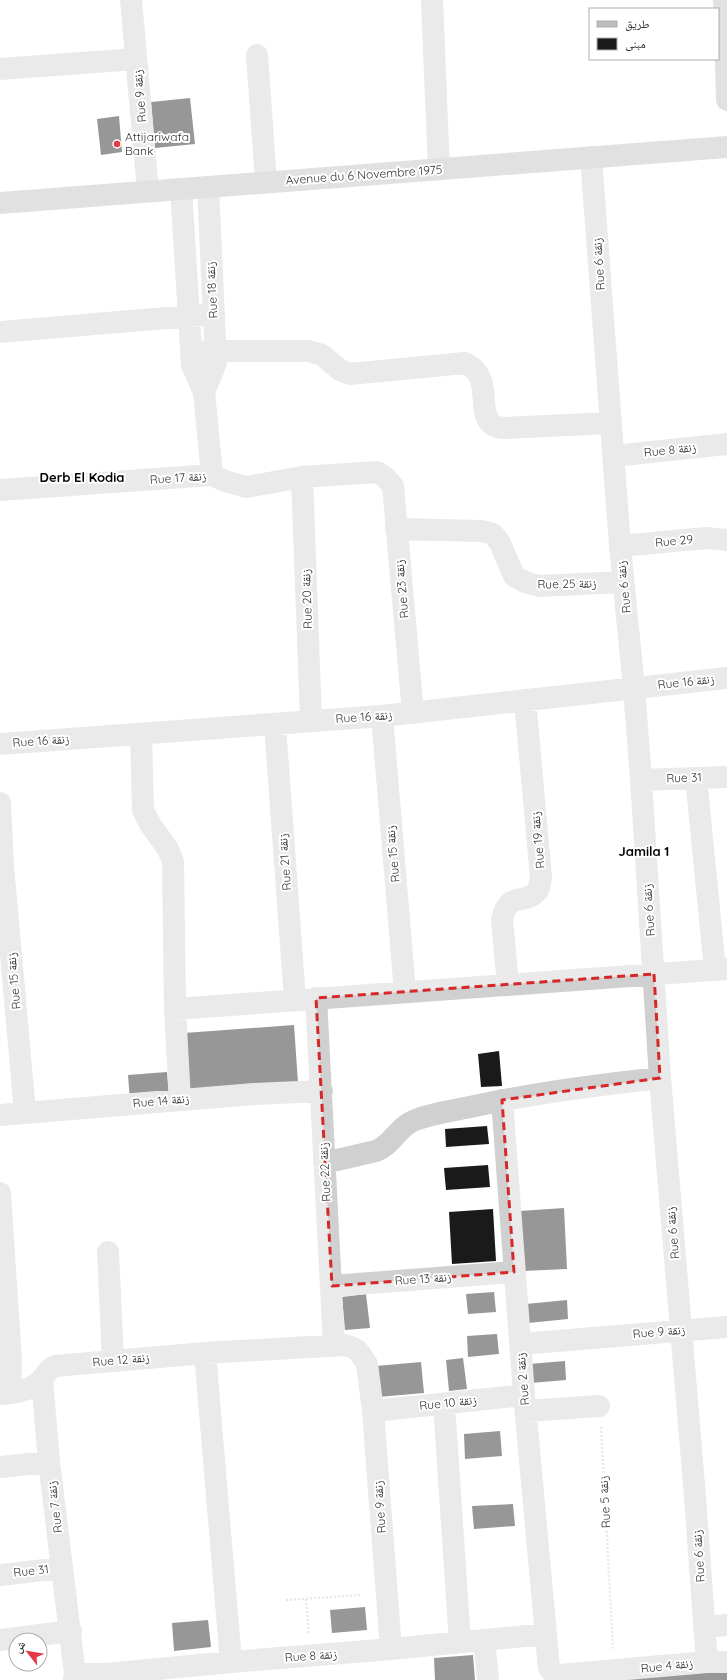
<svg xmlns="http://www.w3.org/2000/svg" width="727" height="1680" font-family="Quicksand,'Noto Naskh Arabic',sans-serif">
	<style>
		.building { fill: #1a1a1a }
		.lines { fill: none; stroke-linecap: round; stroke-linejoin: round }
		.path { stroke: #cdcdcd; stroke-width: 2.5; stroke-dasharray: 2 2; stroke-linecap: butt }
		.street { stroke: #d0d0d0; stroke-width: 22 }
		.secondary { stroke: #bdbdbd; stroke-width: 22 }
		.marked { fill: none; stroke: #d62828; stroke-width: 3; stroke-dasharray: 8 5; stroke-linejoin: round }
		.poi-dot { fill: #e63946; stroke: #fff; stroke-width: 1.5 }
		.labels { text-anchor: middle; stroke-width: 4; stroke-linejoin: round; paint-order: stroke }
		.street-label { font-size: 12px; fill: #333; stroke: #fff }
		.poi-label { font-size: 12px; fill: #333; stroke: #fff; text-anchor: start }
		.neighbourhood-label { font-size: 13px; font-weight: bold; fill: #000; stroke: #fff }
	</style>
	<rect width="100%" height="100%" fill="#fff"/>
	<!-- building -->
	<path class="building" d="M 190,98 L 195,144 L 155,148 L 151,102 Z
		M 119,116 L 122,152 L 101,155 L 97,119 Z
		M 294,1025 L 298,1083 L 188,1091 L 184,1033 Z
		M 499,1051 L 502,1086 L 481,1087 L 478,1054 Z
		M 167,1072 L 169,1098 L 130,1101 L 128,1075 Z
		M 487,1126 L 489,1144 L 446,1147 L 445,1129 Z
		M 488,1165 L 490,1187 L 446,1190 L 444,1168 Z
		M 564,1208 L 567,1269 L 523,1271 L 520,1211 Z
		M 493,1209 L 496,1261 L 452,1264 L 449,1212 Z
		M 494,1292 L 496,1312 L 468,1314 L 466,1294 Z
		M 366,1294 L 370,1328 L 345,1330 L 342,1297 Z
		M 567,1300 L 568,1319 L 528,1323 L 526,1304 Z
		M 497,1334 L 499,1354 L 468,1357 L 467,1336 Z
		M 463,1358 L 467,1389 L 449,1391 L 446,1360 Z
		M 565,1361 L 566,1380 L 531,1383 L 529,1364 Z
		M 421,1362 L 424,1393 L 378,1397 L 376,1366 Z
		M 500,1431 L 502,1456 L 465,1459 L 464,1434 Z
		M 513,1504 L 515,1526 L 474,1529 L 472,1506 Z
		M 365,1607 L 367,1630 L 332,1633 L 330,1610 Z
		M 208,1620 L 211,1647 L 174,1651 L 172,1623 Z
		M 473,1655 L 475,1680 L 435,1680 L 434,1658 Z
		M 727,1664 L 727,1680 L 550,1680 Z"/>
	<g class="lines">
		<!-- path -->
		<path class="path" d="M 601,1427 L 613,1649
			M 306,1599 L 309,1635
			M 286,1600 L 360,1595"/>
		<!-- street -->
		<path class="street" d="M 131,0 L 148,191
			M 432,0 L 439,169
			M 257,55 L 266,182
			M 0,69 L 136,59
			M 591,157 L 620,546 L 634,688 L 641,780 L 660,1078 L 695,1497 L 707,1662
			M 181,189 L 192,365 L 204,392 L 212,475
			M 0,332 L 214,314
			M 191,353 L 215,351 L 309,351 L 322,355 L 340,370 L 350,374 L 465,363 C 495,376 475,414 493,425 C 496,427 502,428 505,428 L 611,423
			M 204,392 L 216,363 L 208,187
			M 614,456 L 727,444
			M 302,477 L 311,720
			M 0,490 L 212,475 L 225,481 L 246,487 L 302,477 L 377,472 L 385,477 L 393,486 L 413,713
			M 396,529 L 482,531 L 493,534 L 500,543 L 514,576 L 525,582 L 539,586 L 623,582
			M 620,546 L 706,538 L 727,540
			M 382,716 L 405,992
			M 275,725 L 295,1000
			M 141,734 L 143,810 L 150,824 L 168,849 L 173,862 L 175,1009 L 180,1100
			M 0,744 L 382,716 L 727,678
			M 696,778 L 715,969
			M 641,780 L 727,777
			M 0,803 L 3,866 L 25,1112
			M 508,984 L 502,920 C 509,888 526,907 538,890 C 540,886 540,881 541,877 L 525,700
			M 316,998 L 334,1346
			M 175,1009 L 727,969
			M 502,1100 L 524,1395 L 549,1668 L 552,1672 L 559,1675 L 707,1662 L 727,1662
			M 0,1115 L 254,1094 L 322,1091
			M 324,1163 L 376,1151 C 393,1144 397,1128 413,1121 C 431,1113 452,1111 470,1107 C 533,1093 596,1085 660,1078
			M 0,1193 L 11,1360 L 10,1393
			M 108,1252 L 113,1360
			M 332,1286 L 514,1272
			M 520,1344 L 727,1327
			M 205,1353 L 231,1662
			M 42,1379 L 49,1462 L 75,1674 L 74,1680
			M 0,1394 C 15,1393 31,1391 42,1379 C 47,1373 48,1369 55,1366 L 205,1353 L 343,1345 L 351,1347 L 357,1350 L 361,1355 L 367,1364 L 373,1411 L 391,1649
			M 444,1404 L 460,1642
			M 373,1411 L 524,1395
			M 526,1411 L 599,1406
			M 0,1467 L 49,1462
			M 0,1575 L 62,1568
			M 704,1627 L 727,1625
			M 0,1640 L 71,1631
			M 484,1640 L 488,1680
			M 75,1674 L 106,1674 L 231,1662 L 391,1649 L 546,1634"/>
		<!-- secondary -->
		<path class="secondary" d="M 724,0 L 727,100
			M 0,203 L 727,147"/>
	</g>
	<!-- marked area -->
	<path d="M0 0H727V1680H0ZM 654,974 L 660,1078 L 502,1100 L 514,1272 L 332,1286 L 316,998 Z" fill="#fff" fill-opacity=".55" fill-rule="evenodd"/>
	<path class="marked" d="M 654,974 L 660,1078 L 502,1100 L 514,1272 L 332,1286 L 316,998 Z"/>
	<!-- markers -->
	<circle class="poi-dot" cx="117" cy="144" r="4"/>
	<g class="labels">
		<!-- street labels -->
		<g class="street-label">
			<text transform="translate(140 96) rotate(-95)" y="4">Rue 9 زنقة</text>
			<text transform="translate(364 175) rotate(-4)" y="4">Avenue du 6 Novembre 1975</text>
			<text transform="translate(599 264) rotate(-94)" y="4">Rue 6 زنقة</text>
			<text transform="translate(212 290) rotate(-93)" y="4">Rue 18 زنقة</text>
			<text transform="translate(670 450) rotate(-6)" y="4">Rue 8 زنقة</text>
			<text transform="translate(178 478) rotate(-4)" y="4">Rue 17 زنقة</text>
			<text transform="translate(674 541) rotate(-6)" y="4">Rue 29</text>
			<text transform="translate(567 584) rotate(-1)" y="4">Rue 25 زنقة</text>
			<text transform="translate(624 587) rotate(-96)" y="4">Rue 6 زنقة</text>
			<text transform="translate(402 589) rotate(-95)" y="4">Rue 23 زنقة</text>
			<text transform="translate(307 599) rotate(-92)" y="4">Rue 20 زنقة</text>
			<text transform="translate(686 682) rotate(-6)" y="4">Rue 16 زنقة</text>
			<text transform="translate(364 717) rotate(-4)" y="4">Rue 16 زنقة</text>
			<text transform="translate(41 741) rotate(-4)" y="4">Rue 16 زنقة</text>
			<text transform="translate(684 778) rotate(-2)" y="4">Rue 31</text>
			<text transform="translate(538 840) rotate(-95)" y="4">Rue 19 زنقة</text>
			<text transform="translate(393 854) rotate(-95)" y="4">Rue 15 زنقة</text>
			<text transform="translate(285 862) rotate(-94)" y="4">Rue 21 زنقة</text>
			<text transform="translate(649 910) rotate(-94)" y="4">Rue 6 زنقة</text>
			<text transform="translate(14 981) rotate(-95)" y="4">Rue 15 زنقة</text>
			<text transform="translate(161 1101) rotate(-5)" y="4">Rue 14 زنقة</text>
			<text transform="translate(325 1172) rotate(-93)" y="4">Rue 22 زنقة</text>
			<text transform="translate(673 1233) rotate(-95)" y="4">Rue 6 زنقة</text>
			<text transform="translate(423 1279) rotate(-4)" y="4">Rue 13 زنقة</text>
			<text transform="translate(659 1332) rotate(-5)" y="4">Rue 9 زنقة</text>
			<text transform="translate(121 1360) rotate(-5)" y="4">Rue 12 زنقة</text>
			<text transform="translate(523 1379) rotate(-95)" y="4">Rue 2 زنقة</text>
			<text transform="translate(448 1403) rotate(-6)" y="4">Rue 10 زنقة</text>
			<text transform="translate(605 1502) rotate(-93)" y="4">Rue 5 زنقة</text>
			<text transform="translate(55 1507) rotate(-97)" y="4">Rue 7 زنقة</text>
			<text transform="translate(380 1507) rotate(-94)" y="4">Rue 9 زنقة</text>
			<text transform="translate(699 1556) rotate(-94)" y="4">Rue 6 زنقة</text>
			<text transform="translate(31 1571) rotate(-6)" y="4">Rue 31</text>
			<text transform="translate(311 1656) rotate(-4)" y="4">Rue 8 زنقة</text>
			<text transform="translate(667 1666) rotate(-6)" y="4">Rue 4 زنقة</text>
		</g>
		<!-- poi labels -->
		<g class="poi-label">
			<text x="125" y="141">Attijariwafa<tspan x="125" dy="14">Bank</tspan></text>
		</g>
		<!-- neighbourhood labels -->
		<g class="neighbourhood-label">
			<text x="82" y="482">Derb El Kodia</text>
			<text x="644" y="856">Jamila 1</text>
		</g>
	</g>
	<!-- legend -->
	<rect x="589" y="8" width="130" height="52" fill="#ffffff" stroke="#adadad"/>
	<rect x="597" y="21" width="20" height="6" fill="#bdbdbd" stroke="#adadad"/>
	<text x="625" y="28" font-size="12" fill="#333333">طريق</text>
	<rect x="597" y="38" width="20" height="12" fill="#1a1a1a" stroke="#adadad"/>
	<text x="625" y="48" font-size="12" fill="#333333">مبنى</text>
	<!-- north arrow -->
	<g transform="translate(28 1652) rotate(301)"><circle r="19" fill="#ffffff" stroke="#adadad"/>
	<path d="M0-3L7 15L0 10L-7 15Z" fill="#e63946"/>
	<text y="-6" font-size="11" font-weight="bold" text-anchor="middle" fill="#333333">ش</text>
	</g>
</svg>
